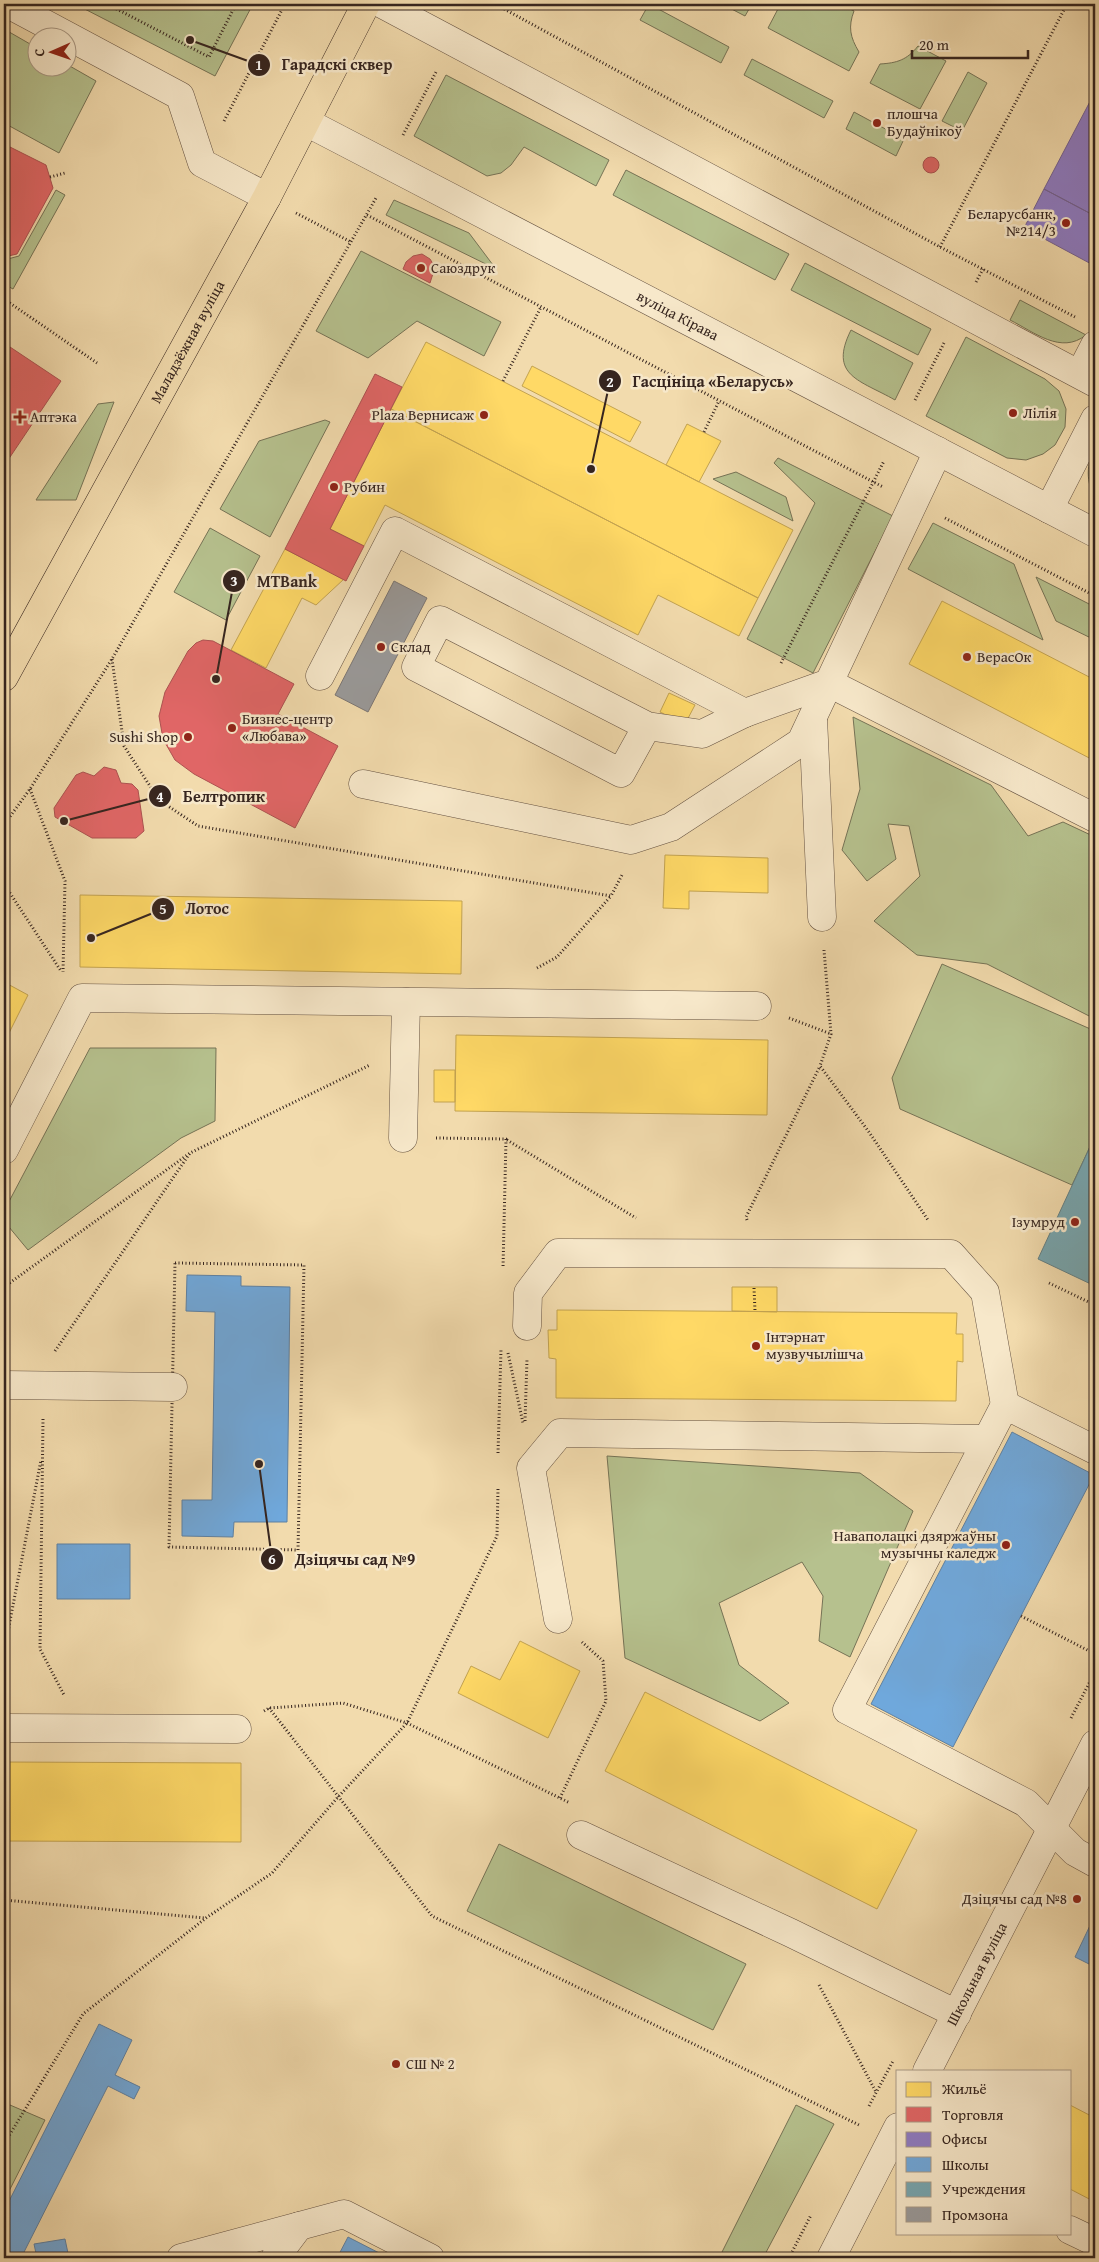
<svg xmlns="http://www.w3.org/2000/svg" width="1099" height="2262" font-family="'Gentium Book Plus',serif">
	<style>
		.green { fill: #b6c18e; stroke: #767356 }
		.homes { fill: #ffd966; stroke: #c3a351 }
		.shops { fill: #e06666; stroke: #ad5251 }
		.offices { fill: #8e7cc3; stroke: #746292 }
		.schools { fill: #6fa8dc; stroke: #5e81a3 }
		.public { fill: #76a5af; stroke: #637f84 }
		.industry { fill: #999; stroke: #7b7674 }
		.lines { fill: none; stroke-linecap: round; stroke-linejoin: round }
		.minor-casing { stroke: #655242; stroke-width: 29 }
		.major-casing { stroke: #36251f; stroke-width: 29 }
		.path { stroke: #36251f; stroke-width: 3; stroke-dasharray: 1 2.5; stroke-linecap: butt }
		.minor { stroke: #f7e8ca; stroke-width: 28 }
		.major { stroke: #f2dbad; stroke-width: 28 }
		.poi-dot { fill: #8f2418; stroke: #f7e8ca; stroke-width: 2 }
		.labels { text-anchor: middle; stroke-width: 5; stroke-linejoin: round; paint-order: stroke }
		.poi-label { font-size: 15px; fill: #36251f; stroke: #f7e8ca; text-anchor: start }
		.street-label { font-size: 15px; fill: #36251f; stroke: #f7e8ca }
		.leader { fill: none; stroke: #36251f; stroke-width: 2 }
		.callout-dot { fill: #36251f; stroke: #f7e8ca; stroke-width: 2 }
		.mark-label { font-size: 15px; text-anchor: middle; font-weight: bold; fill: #fff }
		.callout-label { font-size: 16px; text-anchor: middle; font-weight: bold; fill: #36251f; stroke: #f7e8ca; stroke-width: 5; stroke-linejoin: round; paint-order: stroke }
	</style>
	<rect width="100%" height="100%" fill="#f2dbad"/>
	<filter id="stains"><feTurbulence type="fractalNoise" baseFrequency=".004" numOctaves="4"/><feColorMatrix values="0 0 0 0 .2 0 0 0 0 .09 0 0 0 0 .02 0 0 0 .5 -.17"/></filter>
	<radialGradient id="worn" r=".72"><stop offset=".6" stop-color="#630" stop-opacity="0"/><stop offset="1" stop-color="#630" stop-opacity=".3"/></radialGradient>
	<!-- green -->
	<path class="green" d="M 75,4 L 253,4 L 215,76 Z
		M 649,4 L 729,47 L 721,63 L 640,20 Z
		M 722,4 L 752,4 L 745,16 Z
		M 798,4 L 840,4 L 854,11 C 848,27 850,37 859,52 L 849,71 L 768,28 L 779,7 Z
		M 4,29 L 37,48 L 38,68 L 68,68 L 68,65 L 96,81 L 59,153 L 4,123 Z
		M 918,46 L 946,61 L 920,109 L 870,83 L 880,64 C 897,63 907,60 918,46 Z
		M 752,59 L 833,101 L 824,118 L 744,75 Z
		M 968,72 L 987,83 L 962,131 L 942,121 Z
		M 446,75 L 609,160 L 596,186 L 524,147 L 511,165 L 501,173 L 487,176 L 414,136 Z
		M 854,112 L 904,139 L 896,156 L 846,129 Z
		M 626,170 L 789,254 L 775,280 L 613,195 Z
		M 56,190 L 65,195 L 13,289 L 4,284 L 4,260 L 19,256 Z
		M 394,200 L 469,233 L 496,269 L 386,215 Z
		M 361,251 L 501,322 L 484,356 L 417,321 L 368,358 L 316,331 Z
		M 805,263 L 931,329 L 918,355 L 791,290 Z
		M 1020,300 L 1086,335 C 1061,355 1034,332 1010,320 Z
		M 851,330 L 913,363 L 895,400 C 860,380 828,376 851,330 Z
		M 966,337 L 1045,379 L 1059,391 L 1066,409 L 1065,427 L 1055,445 L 1043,454 L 1026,460 L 1007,458 L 926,416 Z
		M 114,402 L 76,500 L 36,500 L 98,404 Z
		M 325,420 L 330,422 L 270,537 L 220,509 L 259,441 Z
		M 1095,448 L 1095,498 C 1086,482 1086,464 1095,448 Z
		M 778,458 L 893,516 L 813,673 L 747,639 L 815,503 L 774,463 Z
		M 736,472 L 786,497 L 793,521 L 713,479 Z
		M 933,523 L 1014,564 L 1043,640 L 908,569 Z
		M 210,528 L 260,556 L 226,620 L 174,592 Z
		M 1036,577 L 1095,607 L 1095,640 L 1056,621 Z
		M 853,717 L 991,785 L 1028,836 L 1063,822 L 1095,837 L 1095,1019 L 987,964 L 917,955 L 874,921 L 920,876 L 909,826 L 888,824 L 896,859 L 867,881 L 842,850 L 860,789 Z
		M 942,964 L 1095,1031 L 1095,1136 L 1072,1185 L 900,1109 L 892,1078 Z
		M 90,1048 L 216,1048 L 215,1121 L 181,1138 L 28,1250 L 4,1221 L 4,1211 Z
		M 607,1456 L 860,1473 L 913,1511 L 850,1657 L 819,1641 L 823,1596 L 802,1562 L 719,1603 L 739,1665 L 789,1703 L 760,1721 L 625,1658 Z
		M 499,1844 L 746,1964 L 713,2030 L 467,1911 Z
		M 10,2105 L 45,2120 L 4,2201 L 4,2106 Z
		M 796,2105 L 834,2124 L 763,2258 L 719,2258 Z"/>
	<!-- homes -->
	<path class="homes" d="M 426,342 L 793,530 L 758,598 L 391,409 Z
		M 532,366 L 641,422 L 630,442 L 522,386 Z
		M 391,409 L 758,598 L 739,636 L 658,595 L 638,635 L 385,505 L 364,546 L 330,529 Z
		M 687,424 L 721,441 L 699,482 L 666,465 Z
		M 285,549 L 344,579 L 316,605 L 302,598 L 266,668 L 231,650 Z
		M 942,601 L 1095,680 L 1095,761 L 909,664 Z
		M 669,693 L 695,705 L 685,724 L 660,712 Z
		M 665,855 L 768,858 L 768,893 L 689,891 L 689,909 L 663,908 Z
		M 80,895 L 462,901 L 461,974 L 80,967 Z
		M 4,982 L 28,995 L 4,1043 Z
		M 456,1035 L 768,1040 L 767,1115 L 455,1111 Z
		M 434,1070 L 455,1070 L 455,1102 L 434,1102 Z
		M 732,1287 L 777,1287 L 777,1312 L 732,1311 Z
		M 557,1310 L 957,1313 L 956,1334 L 963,1334 L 963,1362 L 957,1361 L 956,1401 L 556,1398 L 556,1359 L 549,1358 L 548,1330 L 557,1330 Z
		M 520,1641 L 580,1671 L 548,1738 L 458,1693 L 471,1666 L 500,1680 Z
		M 645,1692 L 917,1830 L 877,1909 L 605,1771 Z
		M 4,1762 L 241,1763 L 241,1842 L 4,1841 Z
		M 1070,2105 L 1095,2118 L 1095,2202 L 1070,2189 Z
		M 950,2252 L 963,2258 L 947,2258 Z"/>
	<!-- shops -->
	<path class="shops" d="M 4,144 L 46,165 L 53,188 L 17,254 L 4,257 Z
		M923 165a8 8 0 1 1 16 0a8 8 0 1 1-16 0Z
		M 422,254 L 430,259 L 435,267 L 430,283 L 403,269 L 406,262 L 413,256 Z
		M 4,343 L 61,381 L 4,466 Z
		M 375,374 L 402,387 L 330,529 L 364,546 L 346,581 L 285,549 Z
		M 203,640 L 213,641 L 294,684 L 278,714 L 338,746 L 295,828 L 194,774 L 175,760 L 163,739 L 159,716 L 165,692 L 188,651 L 196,643 Z
		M 104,767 L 116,770 L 121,783 L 132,784 L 138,790 L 144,831 L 136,838 L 92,838 L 55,817 L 54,808 L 76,775 L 83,772 L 94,776 Z"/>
	<!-- offices -->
	<path class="offices" d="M 1095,92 L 1095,216 L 1044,189 Z
		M 1044,189 L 1095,216 L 1095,266 L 1024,228 Z"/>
	<!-- schools -->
	<path class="schools" d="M 187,1275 L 241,1276 L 241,1286 L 290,1287 L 287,1522 L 234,1522 L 233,1537 L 182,1536 L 182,1500 L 212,1500 L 215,1312 L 186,1311 Z
		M 1012,1432 L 1094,1475 L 953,1747 L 871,1704 Z
		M 57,1544 L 130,1544 L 130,1599 L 57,1599 Z
		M 1095,1915 L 1095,1967 L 1075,1957 Z
		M 99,2024 L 132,2040 L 115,2075 L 140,2087 L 134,2099 L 108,2086 L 21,2258 L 4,2258 L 4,2211 Z
		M 348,2237 L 389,2258 L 337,2258 Z
		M 65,2239 L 69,2258 L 37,2258 L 34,2244 Z"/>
	<!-- public -->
	<path class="public" d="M 1095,1136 L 1095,1286 L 1038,1259 Z"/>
	<!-- industry -->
	<path class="industry" d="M 394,581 L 427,598 L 368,712 L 335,695 Z"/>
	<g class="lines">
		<!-- minor casing -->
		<g class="minor-casing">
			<g id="minor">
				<path d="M 8,4 L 180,96 L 202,163 L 267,197"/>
				<path d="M 382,4 L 1095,383"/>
				<path id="s1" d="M 306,122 L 1095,533"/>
				<path d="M 1080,374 L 1095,345"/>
				<path d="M 1049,509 L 1095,419"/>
				<path d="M 320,676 L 395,531 L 745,713 L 829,683 L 1095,818"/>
				<path d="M 813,718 L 822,917"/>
				<path d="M 647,726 L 621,773 L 416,667 L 440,620 L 647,726 L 702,734 L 745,713"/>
				<path d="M 363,784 L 631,840 L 671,827 L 801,742 L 938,451"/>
				<path d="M 403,1138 L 406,1002"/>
				<path d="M 4,1150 L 82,998 L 757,1006"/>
				<path d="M 527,1326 L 528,1293 L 558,1253 L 951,1254 L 985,1292 L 1005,1405"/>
				<path d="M 4,1385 L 173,1387"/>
				<path d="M 1095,1450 L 1005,1405 L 847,1710 L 1026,1803 L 1075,1852 L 1095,1863"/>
				<path d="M 558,1619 L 531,1468 L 560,1433 L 987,1439"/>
				<path d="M 4,1728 L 237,1729"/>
				<path d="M 581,1835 L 791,1933 L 957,2014"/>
				<path id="s2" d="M 927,2071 L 1095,1744"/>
				<path d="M 1070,2230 L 1095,2242"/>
				<path d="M 181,2258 L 344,2214 L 430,2258"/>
				<path d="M 275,2258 L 299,2226"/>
				<path d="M 831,2258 L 898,2127"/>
			</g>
		</g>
		<!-- major casing -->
		<g class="major-casing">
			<g id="major">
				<path id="s3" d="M 4,677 L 267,197 L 366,4"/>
			</g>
		</g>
		<!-- path -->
		<path class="path" d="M 107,4 L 209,57 L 236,4
			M 495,4 L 940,247 L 1077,318
			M 224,121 L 285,4
			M 403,135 L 436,72
			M 50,177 L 65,173
			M 296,213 L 351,242
			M 367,215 L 883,487
			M 940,247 L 1067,4
			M 976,282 L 983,269
			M 4,299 L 97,363
			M 503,381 L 541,307
			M 915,400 L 945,341
			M 704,432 L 719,401
			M 945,518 L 1095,596
			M 112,659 L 124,746 L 159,800 L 198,826 L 611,896 L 623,873
			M 781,663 L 884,461
			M 30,789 L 65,881 L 63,972
			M 4,825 L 30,789 L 112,659 L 376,198
			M 4,884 L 61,971
			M 824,950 L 831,1034 L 820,1066 L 869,1132 L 928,1220
			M 537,968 L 557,957 L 611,896
			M 789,1018 L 831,1034
			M 436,1138 L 506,1139 L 503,1268
			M 507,1140 L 636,1218
			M 747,1220 L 746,1217 L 820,1066
			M 175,1263 L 304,1265 L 298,1550 L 169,1547 Z
			M 1049,1283 L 1095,1305
			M 4,1287 L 190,1153 L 370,1065
			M 754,1288 L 755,1311
			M 55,1351 L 190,1153
			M 508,1353 L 523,1423
			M 43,1419 L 40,1649 L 64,1695
			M 525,1421 L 527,1359
			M 498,1453 L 501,1349
			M 1021,1616 L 1095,1654
			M 4,1652 L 41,1460
			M 269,1708 L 432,1916 L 859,2125
			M 264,1711 L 269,1708 L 343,1703 L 407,1723 L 570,1803
			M 1071,1718 L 1095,1672
			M 560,1798 L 606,1701 L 603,1661 L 582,1642
			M 4,1900 L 205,1918
			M 819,1985 L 876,2092
			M 869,2106 L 893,2061
			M 4,2144 L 83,2014 L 206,1918 L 272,1873 L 338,1797 L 407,1723 L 497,1536 L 498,1489
			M 789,2258 L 811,2215"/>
		<!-- minor -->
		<use href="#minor" class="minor"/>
		<!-- major -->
		<use href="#major" class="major"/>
	</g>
	<!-- markers -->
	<g class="poi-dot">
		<circle cx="877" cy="123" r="5"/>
		<circle cx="1066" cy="223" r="5"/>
		<circle cx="421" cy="268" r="5"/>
		<circle cx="1013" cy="413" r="5"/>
		<circle cx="484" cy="415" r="5"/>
		<path d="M17.5 409.5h5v5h5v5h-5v5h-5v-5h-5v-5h5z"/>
		<circle cx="334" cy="487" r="5"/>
		<circle cx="381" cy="647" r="5"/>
		<circle cx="967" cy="657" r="5"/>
		<circle cx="232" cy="728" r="5"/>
		<circle cx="188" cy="737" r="5"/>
		<circle cx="1075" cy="1222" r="5"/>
		<circle cx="756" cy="1346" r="5"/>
		<circle cx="1006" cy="1545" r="5"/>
		<circle cx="1077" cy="1899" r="5"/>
		<circle cx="396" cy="2064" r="5"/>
	</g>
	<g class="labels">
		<!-- poi labels -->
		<g class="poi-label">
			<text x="887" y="119">плошча<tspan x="887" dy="17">Будаўнікоў</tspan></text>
			<text x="1056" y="219" text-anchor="end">Беларусбанк,<tspan x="1056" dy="17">№214/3</tspan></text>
			<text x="431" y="273">Саюздрук</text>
			<text x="1023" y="418">Лілія</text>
			<text x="474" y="420" text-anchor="end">Plaza Вернисаж</text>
			<text x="30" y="422">Аптэка</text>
			<text x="344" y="492">Рубин</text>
			<text x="391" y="652">Склад</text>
			<text x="977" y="662">ВерасОк</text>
			<text x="242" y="724">Бизнес-центр<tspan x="242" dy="17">«Любава»</tspan></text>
			<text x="178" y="742" text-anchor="end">Sushi Shop</text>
			<text x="1065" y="1227" text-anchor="end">Ізумруд</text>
			<text x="766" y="1342">Інтэрнат<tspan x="766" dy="17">музвучылішча</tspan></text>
			<text x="996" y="1541" text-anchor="end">Наваполацкі дзяржаўны<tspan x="996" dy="17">музычны каледж</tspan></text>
			<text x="1067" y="1904" text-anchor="end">Дзіцячы сад №8</text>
			<text x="406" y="2069">СШ № 2</text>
		</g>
		<!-- street labels -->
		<g class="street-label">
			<text dy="5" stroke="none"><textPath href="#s1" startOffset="419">вуліца Кірава</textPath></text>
			<text dy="5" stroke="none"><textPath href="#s3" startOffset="382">Маладзёжная вуліца</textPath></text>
			<text dy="5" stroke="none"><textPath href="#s2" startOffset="109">Школьная вуліца</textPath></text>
		</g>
	</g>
	<!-- callouts -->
	<path class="leader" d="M190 40L259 65M591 469L610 381M216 679L234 581M64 821L160 796M91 938L163 909M259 1464L272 1559"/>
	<g class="callout-dot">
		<circle cx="190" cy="40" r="5"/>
		<circle cx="591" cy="469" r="5"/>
		<circle cx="216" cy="679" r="5"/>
		<circle cx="64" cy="821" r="5"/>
		<circle cx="91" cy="938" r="5"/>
		<circle cx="259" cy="1464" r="5"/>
		<circle cx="259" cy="65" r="12"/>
		<circle cx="610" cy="381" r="12"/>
		<circle cx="234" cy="581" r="12"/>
		<circle cx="160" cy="796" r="12"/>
		<circle cx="163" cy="909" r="12"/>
		<circle cx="272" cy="1559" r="12"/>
	</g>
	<g class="mark-label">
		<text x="259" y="70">1</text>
		<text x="610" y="387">2</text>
		<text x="234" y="586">3</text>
		<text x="160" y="802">4</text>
		<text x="163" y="914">5</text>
		<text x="272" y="1564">6</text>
	</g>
	<g class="callout-label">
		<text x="337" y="70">Гарадскі сквер</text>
		<text x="713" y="387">Гасцініца «Беларусь»</text>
		<text x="287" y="587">MTBank</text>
		<text x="224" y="802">Белтропик</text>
		<text x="207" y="914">Лотос</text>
		<text x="355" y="1565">Дзіцячы сад №9</text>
	</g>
	<!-- margin -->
	<rect width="1099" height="2262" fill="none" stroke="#f2dbad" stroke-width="20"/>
	<rect x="5" y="5" width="1089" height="2252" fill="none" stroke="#36251f" stroke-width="2.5"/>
	<rect x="10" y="10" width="1079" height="2242" fill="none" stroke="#36251f"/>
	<!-- legend -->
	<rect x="896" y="2070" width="175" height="165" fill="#f7e8ca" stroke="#aa9a86"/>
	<rect x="906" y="2082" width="25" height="15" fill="#ffd966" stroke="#aa9a86"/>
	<text x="942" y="2094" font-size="15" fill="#36251f">Жильё</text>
	<rect x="906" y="2107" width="25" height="15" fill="#e06666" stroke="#aa9a86"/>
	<text x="942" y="2120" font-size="15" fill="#36251f">Торговля</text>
	<rect x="906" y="2132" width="25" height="15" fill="#8e7cc3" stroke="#aa9a86"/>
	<text x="942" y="2144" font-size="15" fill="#36251f">Офисы</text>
	<rect x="906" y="2157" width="25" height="15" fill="#6fa8dc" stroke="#aa9a86"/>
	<text x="942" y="2170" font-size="15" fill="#36251f">Школы</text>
	<rect x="906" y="2182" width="25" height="15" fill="#76a5af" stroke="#aa9a86"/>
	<text x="942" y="2194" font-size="15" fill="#36251f">Учреждения</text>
	<rect x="906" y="2207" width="25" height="15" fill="#999999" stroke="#aa9a86"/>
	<text x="942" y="2220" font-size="15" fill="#36251f">Промзона</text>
	<!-- north arrow -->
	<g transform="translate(52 52) rotate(268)"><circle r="24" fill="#f7e8ca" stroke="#aa9a86"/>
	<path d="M0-4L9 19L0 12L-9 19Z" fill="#8f2418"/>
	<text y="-8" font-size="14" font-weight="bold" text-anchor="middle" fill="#36251f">С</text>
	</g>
	<!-- scale -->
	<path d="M912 50v8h116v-8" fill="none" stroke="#36251f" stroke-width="2.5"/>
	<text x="919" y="50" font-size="15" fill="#36251f" stroke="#f7e8ca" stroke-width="4" paint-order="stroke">20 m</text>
	<rect width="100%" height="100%" filter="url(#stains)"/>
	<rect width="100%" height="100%" fill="url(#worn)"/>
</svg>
